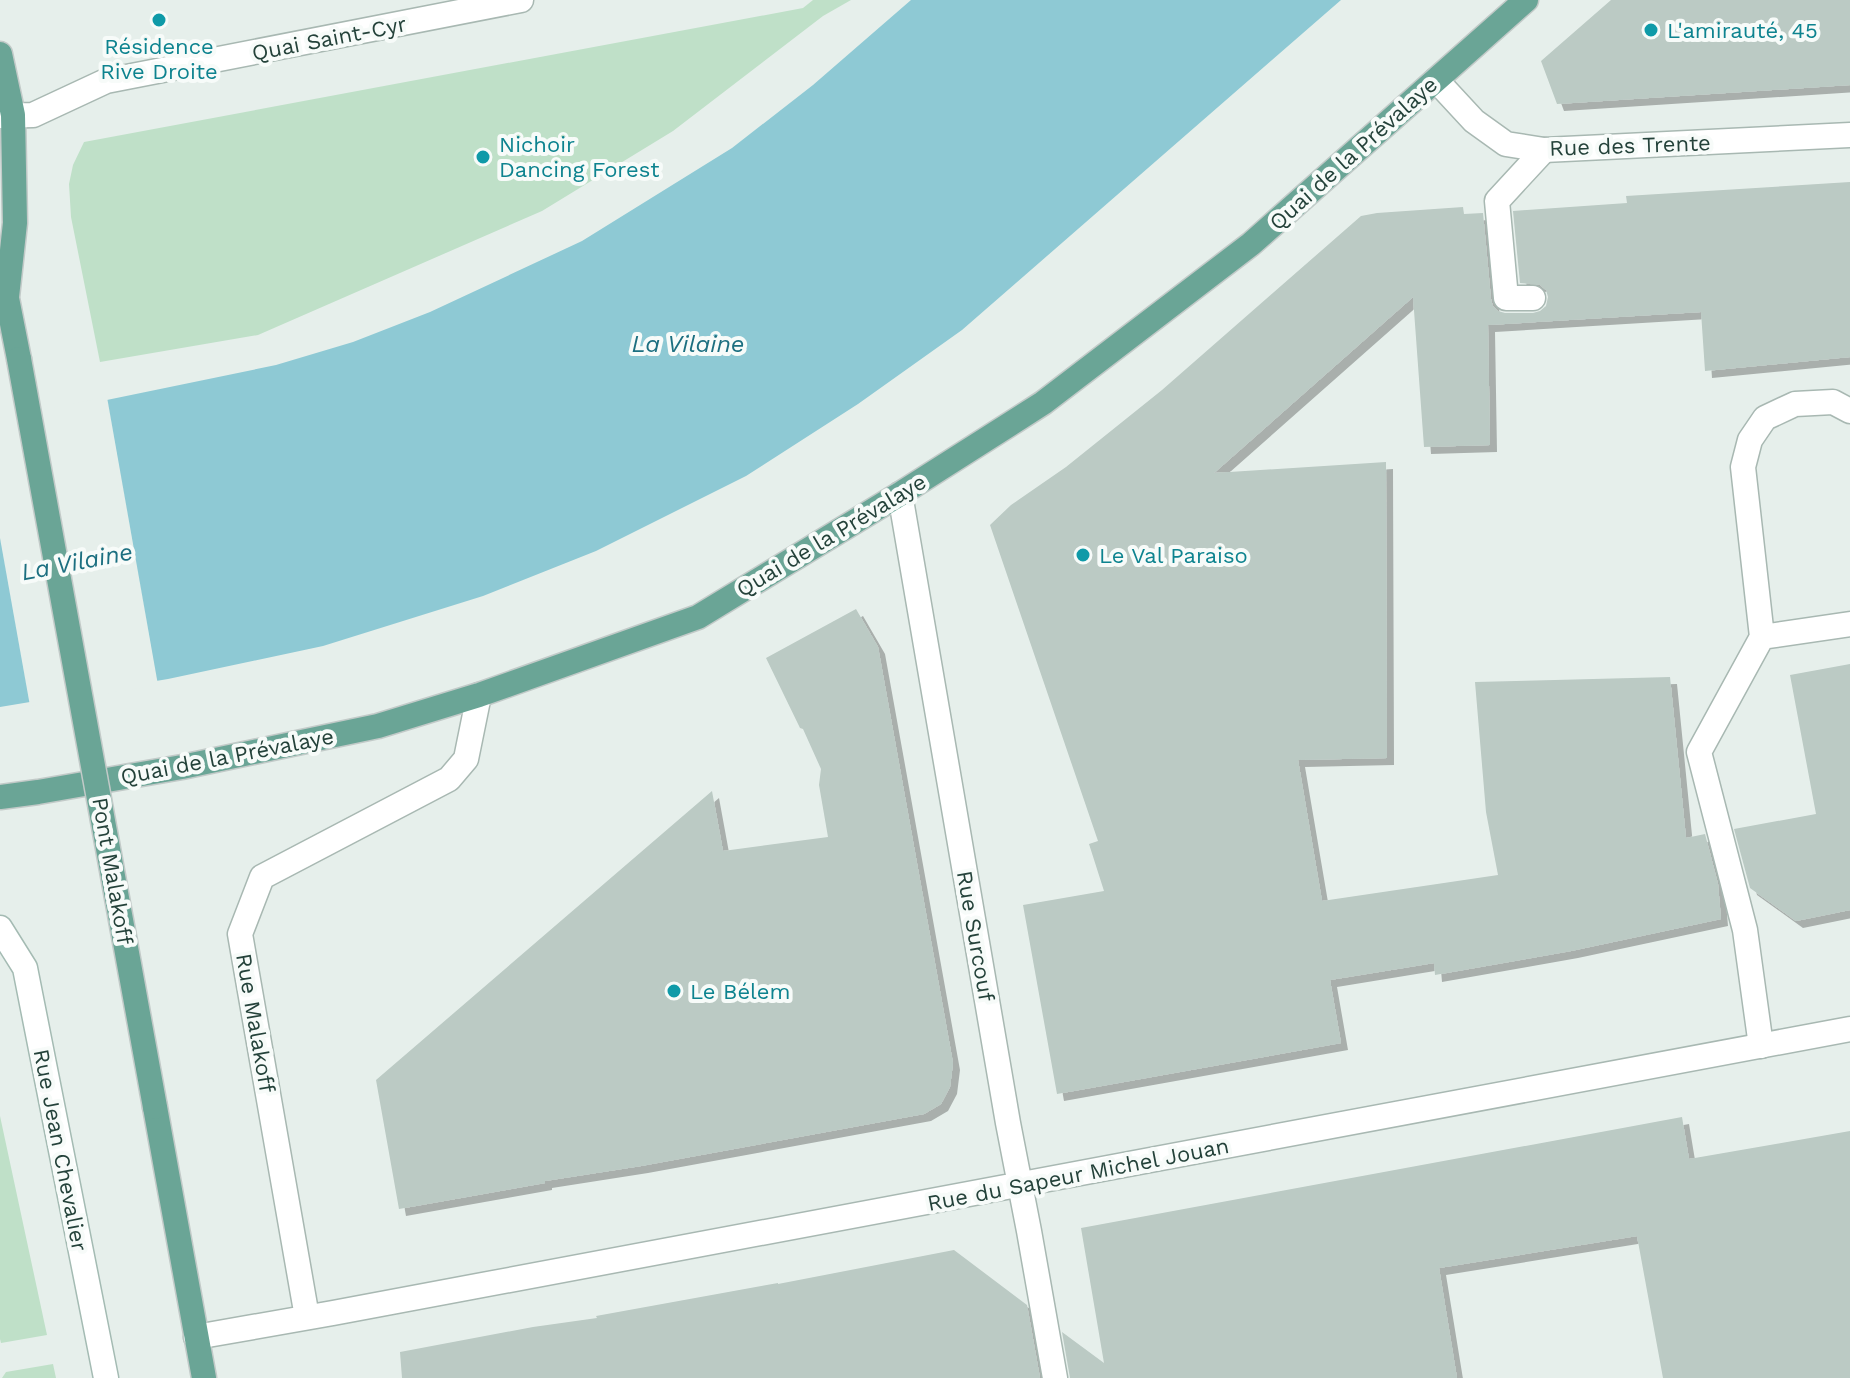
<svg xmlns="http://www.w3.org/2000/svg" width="1850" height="1378" font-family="'Work Sans',sans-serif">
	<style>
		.green { fill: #bfe0c8 }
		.water { fill: #8ec9d4 }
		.pier { fill: #e6efeb }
		.building { fill: #bbcac4; filter: url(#shadow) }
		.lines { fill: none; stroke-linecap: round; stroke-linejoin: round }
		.lane-casing { stroke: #a8b8b2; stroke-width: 27 }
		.street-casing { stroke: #a8b8b2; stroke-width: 27 }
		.secondary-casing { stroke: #a4bbb3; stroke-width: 27 }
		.primary-casing { stroke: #c2cac8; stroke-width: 27 }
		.lane { stroke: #fff; stroke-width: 24 }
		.street { stroke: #fff; stroke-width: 24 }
		.secondary { stroke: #fff; stroke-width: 24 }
		.primary { stroke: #6aa596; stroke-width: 24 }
		.primary-bridge-casing { stroke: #c2cac8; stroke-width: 27; stroke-linecap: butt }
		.primary-bridge { stroke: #6aa596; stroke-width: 24 }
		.culture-dot { fill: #0f9aa8; stroke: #f7fbf9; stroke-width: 3 }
		.labels { text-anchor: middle; stroke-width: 8; stroke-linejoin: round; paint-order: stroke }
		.culture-label { font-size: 22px; fill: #0d838f; stroke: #f7fbf9; text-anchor: start }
		.street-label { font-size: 22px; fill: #24423a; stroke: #f7fbf9 }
		.water-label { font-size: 24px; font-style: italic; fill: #1c6f80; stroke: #f7fbf9 }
	</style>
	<defs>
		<filter id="shadow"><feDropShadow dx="7" dy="7" stdDeviation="0" flood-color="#0004"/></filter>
	</defs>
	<rect width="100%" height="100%" fill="#e6efeb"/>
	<!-- green -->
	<path class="green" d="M 813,0 L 851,0 L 823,16 L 673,131 L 542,211 L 258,335 L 100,362 L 71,217 L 69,184 L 73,165 L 84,142 L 803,8 Z
		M 0,1116 L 47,1335 L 1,1343 L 0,1339 Z
		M 53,1364 L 56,1378 L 2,1378 L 6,1372 Z"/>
	<!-- water -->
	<path class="water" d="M 911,0 L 1341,0 L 962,330 L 858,404 L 746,476 L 596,551 L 483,596 L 323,646 L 168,679 L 0,707 L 0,422 L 276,365 L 353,342 L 430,312 L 582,241 L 732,148 L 813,85 Z"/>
	<!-- pier -->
	<path class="pier" d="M 107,397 L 158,685 L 30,706 L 0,538 L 0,418 Z"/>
	<!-- building -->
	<path class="building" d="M 1611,0 L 1850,0 L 1850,85 L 1557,104 L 1541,61 Z
		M 1850,182 L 1850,357 L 1705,371 L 1701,312 L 1488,325 L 1490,445 L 1424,447 L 1413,297 L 1214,473 L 1386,462 L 1387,758 L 1298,760 L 1322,901 L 1498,875 L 1486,812 L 1475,682 L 1670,677 L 1686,838 L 1705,834 L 1718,884 L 1721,919 L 1571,951 L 1435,975 L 1434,963 L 1330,980 L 1341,1043 L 1057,1094 L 1023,905 L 1104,891 L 1089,844 L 1098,841 L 990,525 L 1011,505 L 1066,467 L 1162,390 L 1361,216 L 1377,213 L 1463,207 L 1464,214 L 1483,213 L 1491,299 L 1493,306 L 1498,311 L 1505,313 L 1533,313 L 1540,311 L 1546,306 L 1548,297 L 1546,290 L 1540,285 L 1520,283 L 1513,211 L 1627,203 L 1626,196 Z
		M 856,609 L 878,647 L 953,1063 L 950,1087 L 941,1104 L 924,1114 L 641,1166 L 545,1181 L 545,1183 L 399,1209 L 376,1080 L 712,791 L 723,851 L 828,837 L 819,785 L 821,769 L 803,729 L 800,728 L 766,658 Z
		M 1850,664 L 1850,910 L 1796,921 L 1750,888 L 1734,829 L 1816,814 L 1790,675 Z
		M 1682,1117 L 1689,1159 L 1850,1131 L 1850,1378 L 1663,1378 L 1637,1236 L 1439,1268 L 1457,1378 L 1070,1378 L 1062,1332 L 1104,1363 L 1081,1228 Z
		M 954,1250 L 1027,1305 L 1040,1378 L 402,1378 L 400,1352 L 533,1327 L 597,1318 L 596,1316 L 778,1283 L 778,1284 Z"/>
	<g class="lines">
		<!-- lane casing -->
		<g class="lane-casing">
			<path id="lane" d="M 1533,298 L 1506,298 L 1497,201 L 1544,150
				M 1850,411 L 1833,402 L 1795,404 L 1765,418 L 1750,440 L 1743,467 L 1762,637 L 1850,624
				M 1761,1046 L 1745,930 L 1699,752 L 1762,637"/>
		</g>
		<!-- street casing -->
		<g class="street-casing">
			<path id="street" d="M 1436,80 L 1474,121 L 1506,144 L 1544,150 L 1850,135
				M 0,116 L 33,115 L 106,81 L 521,0
				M 900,494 L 1008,1123 L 1029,1231 L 1055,1378
				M 307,1317 L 240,934 L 262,877 L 449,779 L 466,759 L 479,695
				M 196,1337 L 333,1313 L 1850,1029"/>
		</g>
		<!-- secondary casing -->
		<g class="secondary-casing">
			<path id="secondary" d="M 0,928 L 25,968 L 106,1378"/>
		</g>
		<!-- primary casing -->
		<g class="primary-casing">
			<path id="primary" d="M 0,54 L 13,115 L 15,223 L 7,297
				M 4,283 L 19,359
				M 0,797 L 38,792 L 182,767 L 378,726 L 479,695 L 698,617 L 900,494 L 1043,403 L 1251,244 L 1526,0
				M 155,1107 L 204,1378"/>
		</g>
		<!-- lane -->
		<use href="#lane" class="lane"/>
		<!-- street -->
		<use href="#street" class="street"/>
		<!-- secondary -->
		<use href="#secondary" class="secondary"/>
		<!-- primary -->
		<use href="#primary" class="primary"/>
		<!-- primary-bridge casing -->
		<g class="primary-bridge-casing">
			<path id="primary-bridge" d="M 19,359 L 155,1107"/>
		</g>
		<!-- primary-bridge -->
		<use href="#primary-bridge" class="primary-bridge"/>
	</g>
	<!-- markers -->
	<g class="culture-dot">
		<circle cx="159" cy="20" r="8"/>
		<circle cx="1651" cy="30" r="8"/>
		<circle cx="483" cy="157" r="8"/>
		<circle cx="1083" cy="555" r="8"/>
		<circle cx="674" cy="991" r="8"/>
	</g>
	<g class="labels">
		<!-- culture labels -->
		<g class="culture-label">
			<text x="1667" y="38">L'amirauté, 45</text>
			<text x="159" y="54" text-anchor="middle">Résidence<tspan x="159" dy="25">Rive Droite</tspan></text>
			<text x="499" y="152">Nichoir<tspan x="499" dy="25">Dancing Forest</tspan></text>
			<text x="1099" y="563">Le Val Paraiso</text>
			<text x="690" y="999">Le Bélem</text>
		</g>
		<!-- street labels -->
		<g class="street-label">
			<text transform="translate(329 38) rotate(-11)" y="8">Quai Saint-Cyr</text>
			<text transform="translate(1630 145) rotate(-2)" y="8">Rue des Trente</text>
			<text transform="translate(1353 153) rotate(-42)" y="8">Quai de la Prévalaye</text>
			<text transform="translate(831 535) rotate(-31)" y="8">Quai de la Prévalaye</text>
			<text transform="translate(227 756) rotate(-11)" y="8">Quai de la Prévalaye</text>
			<text transform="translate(113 871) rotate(80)" y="8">Pont Malakoff</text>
			<text transform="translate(976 936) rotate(80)" y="8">Rue Surcouf</text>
			<text transform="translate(256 1023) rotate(80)" y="8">Rue Malakoff</text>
			<text transform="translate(61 1150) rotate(79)" y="8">Rue Jean Chevalier</text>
			<text transform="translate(1078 1174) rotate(-11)" y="8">Rue du Sapeur Michel Jouan</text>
		</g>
		<!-- water labels -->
		<g class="water-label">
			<text x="688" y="352">La Vilaine</text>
			<text transform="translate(77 562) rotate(-11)" y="8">La Vilaine</text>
		</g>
	</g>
</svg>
